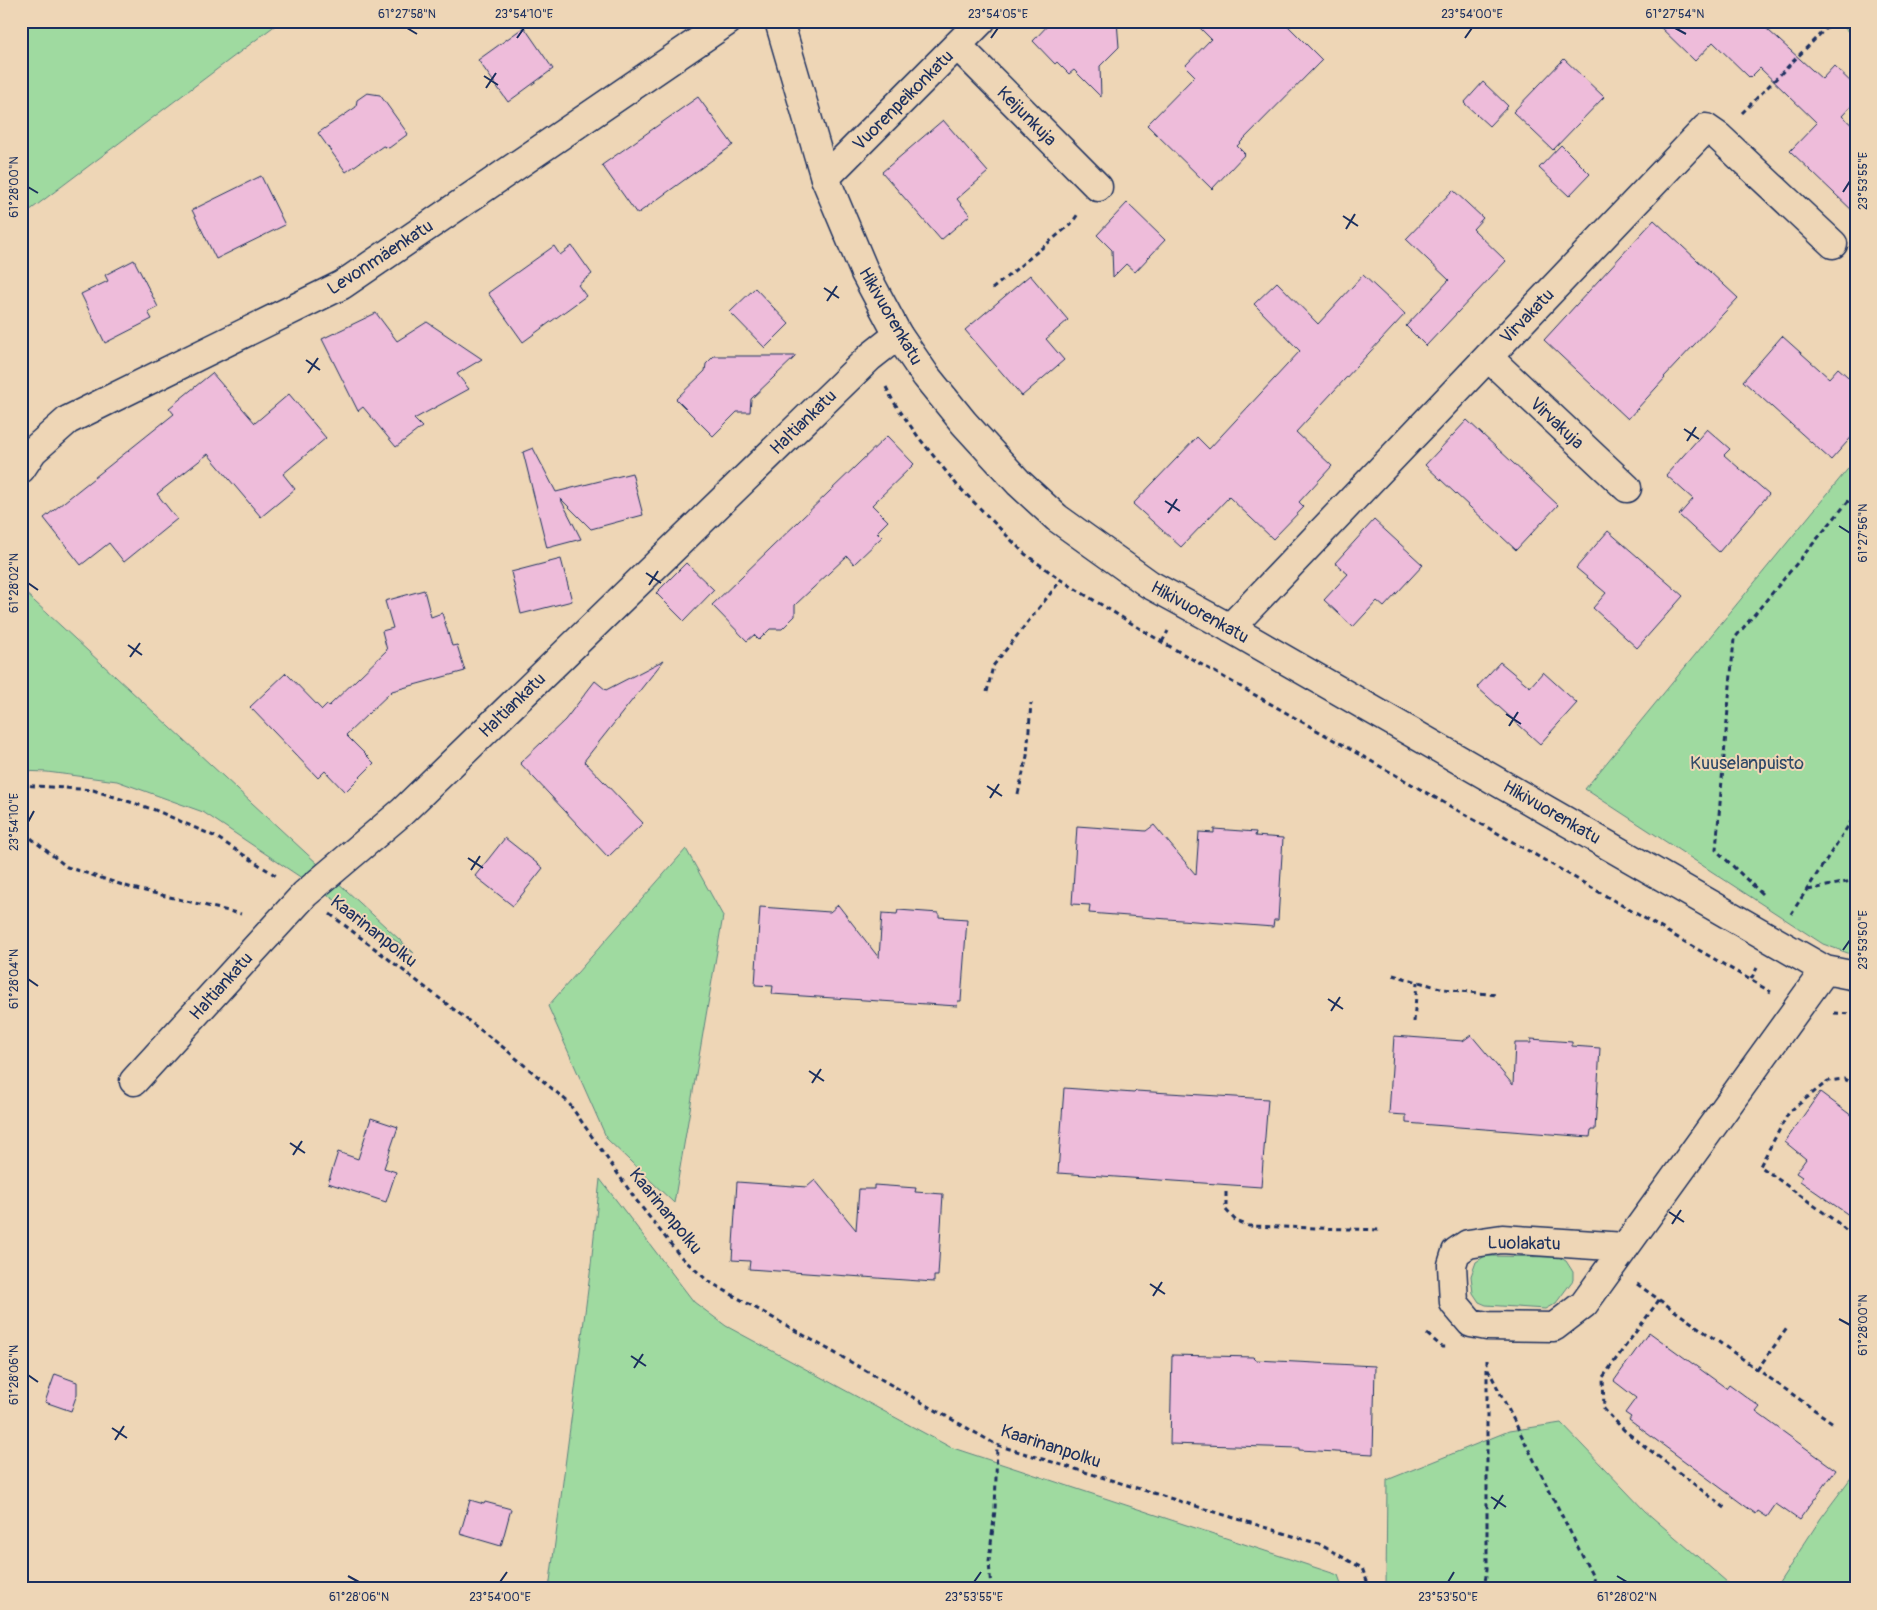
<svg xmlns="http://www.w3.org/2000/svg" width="1877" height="1610" font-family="Pangolin,sans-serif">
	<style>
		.green { fill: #9fdaa0; stroke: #5d847f }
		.building { fill: #eebcda; stroke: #1b2f5e }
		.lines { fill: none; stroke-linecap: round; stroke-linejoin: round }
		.minor-casing { stroke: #1b2f5e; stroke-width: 31 }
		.tertiary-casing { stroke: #1b2f5e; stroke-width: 31 }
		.path { stroke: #1b2f5e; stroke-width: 3; stroke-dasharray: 5 4; stroke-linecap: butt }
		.minor { stroke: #eed6b6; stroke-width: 28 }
		.tertiary { stroke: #eed6b6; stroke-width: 28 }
		.ticks { fill: none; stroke: #1b2f5e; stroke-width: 2 }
		.labels { text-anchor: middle; stroke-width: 4; stroke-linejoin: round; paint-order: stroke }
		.street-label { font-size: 18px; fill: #1b2f5e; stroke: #eed6b6 }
		.park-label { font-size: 18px; fill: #2f4968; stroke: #eed6b6 }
		.neatline { fill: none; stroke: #1b2f5e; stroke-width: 2 }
		.ticks-label { font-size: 12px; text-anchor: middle; fill: #1b2f5e }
	</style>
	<rect width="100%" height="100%" fill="#eed6b6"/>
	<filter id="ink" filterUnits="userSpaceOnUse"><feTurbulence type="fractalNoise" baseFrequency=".02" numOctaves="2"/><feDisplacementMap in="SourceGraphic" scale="10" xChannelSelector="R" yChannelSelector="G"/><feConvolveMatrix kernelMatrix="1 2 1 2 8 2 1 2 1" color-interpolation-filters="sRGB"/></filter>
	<g filter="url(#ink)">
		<!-- green -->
		<path class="green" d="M 21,21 L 281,21 L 21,217 Z
			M 1837,21 L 1856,21 L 1856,39 Z
			M 1856,459 L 1856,956 L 1823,944 L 1585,789 Z
			M 21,589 L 414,953 L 203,812 L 117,781 L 47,772 L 21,771 Z
			M 686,849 L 723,916 L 674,1203 L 607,1139 L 548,1006 Z
			M 600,1179 L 694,1302 L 726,1326 L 950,1447 L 1338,1575 L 1343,1589 L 549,1589 L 590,1274 Z
			M 1485,1256 L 1559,1257 L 1566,1261 L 1573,1272 L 1573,1280 L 1556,1303 L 1545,1309 L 1486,1305 L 1479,1302 L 1473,1293 L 1471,1276 L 1476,1262 Z
			M 1561,1423 L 1645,1511 L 1735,1589 L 1386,1589 L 1387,1480 L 1509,1431 Z
			M 1856,1471 L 1856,1589 L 1775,1589 L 1821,1518 Z"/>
		<!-- building -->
		<path class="building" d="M 1052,21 L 1117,21 L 1119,47 L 1100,66 L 1101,97 L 1074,70 L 1069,74 L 1057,62 L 1055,64 L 1033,41 Z
			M 1193,21 L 1283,21 L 1322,60 L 1237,146 L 1245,154 L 1212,189 L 1147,125 L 1195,76 L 1185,66 L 1211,39 Z
			M 1654,21 L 1758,21 L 1822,79 L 1834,66 L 1856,87 L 1856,101 L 1842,116 L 1856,129 L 1856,214 L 1790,151 L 1817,123 L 1760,68 L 1750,78 L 1713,42 L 1695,61 Z
			M 524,27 L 553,69 L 508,102 L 478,60 Z
			M 1564,59 L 1604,97 L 1553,150 L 1513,112 Z
			M 1483,82 L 1508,106 L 1489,126 L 1464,103 Z
			M 367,93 L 380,95 L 408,134 L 389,148 L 383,146 L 346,172 L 318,133 L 356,107 L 357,100 Z
			M 698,97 L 733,145 L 637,214 L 602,165 Z
			M 943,120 L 988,172 L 957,199 L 970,215 L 941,240 L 882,172 Z
			M 1561,145 L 1590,174 L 1569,196 L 1539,168 Z
			M 261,176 L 285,225 L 216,259 L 192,210 Z
			M 1453,190 L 1483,218 L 1473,229 L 1506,261 L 1426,346 L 1406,326 L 1449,280 L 1406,239 Z
			M 1127,203 L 1165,240 L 1135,272 L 1126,264 L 1113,277 L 1112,250 L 1097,235 Z
			M 1654,220 L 1738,298 L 1664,377 L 1665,378 L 1628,419 L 1544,340 Z
			M 554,246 L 560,255 L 572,246 L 592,274 L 578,285 L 586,296 L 523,342 L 488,293 Z
			M 134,260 L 158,307 L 148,312 L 152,319 L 105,343 L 81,294 L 108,281 L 105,275 Z
			M 1030,275 L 1068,320 L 1046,339 L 1064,360 L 1022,396 L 965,330 Z
			M 1363,275 L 1405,314 L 1296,432 L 1332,466 L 1299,502 L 1304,507 L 1273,539 L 1229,497 L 1181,547 L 1133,504 L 1197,437 L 1209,449 L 1300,351 L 1254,304 L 1277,282 L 1318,324 Z
			M 755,288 L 789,324 L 765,348 L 730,312 Z
			M 376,313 L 397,341 L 427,322 L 482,359 L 457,374 L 469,389 L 414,419 L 422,427 L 396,447 L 363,407 L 358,411 L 322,339 Z
			M 1782,336 L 1829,378 L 1838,368 L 1856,384 L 1856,432 L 1831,460 L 1743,381 Z
			M 714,356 L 796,356 L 751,399 L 750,412 L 737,412 L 713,436 L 676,399 L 705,371 L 706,364 Z
			M 212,373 L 255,423 L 289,394 L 326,438 L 283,474 L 295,489 L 261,517 L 208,454 L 157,494 L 177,519 L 124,562 L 109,543 L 81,565 L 44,518 L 174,414 L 169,408 Z
			M 1467,420 L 1558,505 L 1516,550 L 1425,465 Z
			M 1707,429 L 1730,449 L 1724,455 L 1769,494 L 1719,552 L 1679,515 L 1693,499 L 1666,475 Z
			M 887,436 L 914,464 L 872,505 L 888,521 L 877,532 L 882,537 L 854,564 L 847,556 L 795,605 L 795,616 L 782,629 L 770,629 L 759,640 L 754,635 L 747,641 L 712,605 Z
			M 533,448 L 556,492 L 632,473 L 643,515 L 591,529 L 560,498 L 581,539 L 547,548 L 523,452 Z
			M 1374,520 L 1423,565 L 1384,607 L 1377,601 L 1353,627 L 1324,600 L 1348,574 L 1335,563 Z
			M 1608,531 L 1683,596 L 1637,648 L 1593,608 L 1606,593 L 1576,568 Z
			M 561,559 L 572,601 L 521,614 L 511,572 Z
			M 686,563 L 714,590 L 684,621 L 656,593 Z
			M 424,590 L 431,617 L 442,613 L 452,646 L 457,645 L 465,671 L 392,691 L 346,735 L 374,763 L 345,792 L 325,771 L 318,778 L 250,707 L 286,673 L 322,710 L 327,705 L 329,706 L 387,650 L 382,631 L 393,628 L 385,601 Z
			M 664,660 L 584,761 L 643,823 L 608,857 L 520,763 L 565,720 L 595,681 L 606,690 Z
			M 1500,662 L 1530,687 L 1543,672 L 1577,703 L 1540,744 L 1477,687 Z
			M 1154,825 L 1196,875 L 1199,832 L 1214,833 L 1214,829 L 1256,832 L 1255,836 L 1283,838 L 1278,920 L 1274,920 L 1273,927 L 1089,913 L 1090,905 L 1072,904 L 1077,826 L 1146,831 Z
			M 505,838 L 543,868 L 513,906 L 475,876 Z
			M 838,905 L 879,958 L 882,913 L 897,914 L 898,910 L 939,913 L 939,917 L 967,919 L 961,1001 L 958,1001 L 957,1006 L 772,994 L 773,986 L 755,985 L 760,907 L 830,912 Z
			M 1471,1035 L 1513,1085 L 1515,1043 L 1531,1043 L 1531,1039 L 1572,1042 L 1572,1046 L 1600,1048 L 1595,1130 L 1591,1130 L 1590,1137 L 1406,1123 L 1406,1115 L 1389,1114 L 1394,1036 L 1463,1041 Z
			M 1064,1088 L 1134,1093 L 1136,1091 L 1268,1099 L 1261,1187 L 1058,1173 Z
			M 1820,1092 L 1856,1119 L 1856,1220 L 1800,1181 L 1802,1177 L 1796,1173 L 1806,1159 L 1785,1142 Z
			M 371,1118 L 398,1127 L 384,1168 L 396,1172 L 386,1202 L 328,1183 L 338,1152 L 358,1159 Z
			M 815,1180 L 856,1230 L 859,1189 L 874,1189 L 874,1185 L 916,1188 L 915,1192 L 943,1194 L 938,1276 L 934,1276 L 934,1282 L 749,1269 L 750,1261 L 732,1260 L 737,1182 L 807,1187 Z
			M 1649,1332 L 1726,1388 L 1729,1384 L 1760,1407 L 1756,1412 L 1836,1470 L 1799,1520 L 1776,1504 L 1767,1517 L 1758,1511 L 1756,1514 L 1629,1420 L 1631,1417 L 1625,1413 L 1636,1398 L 1614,1381 Z
			M 1172,1355 L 1253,1357 L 1256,1360 L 1375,1366 L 1373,1454 L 1299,1450 L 1299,1448 L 1170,1444 Z
			M 55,1374 L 77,1382 L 77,1394 L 71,1411 L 45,1402 Z
			M 470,1500 L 484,1504 L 485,1502 L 511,1509 L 501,1546 L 460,1534 Z"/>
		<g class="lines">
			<!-- minor casing -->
			<g class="minor-casing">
				<path id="minor" d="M 957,45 L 1098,187
					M 825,178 L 981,21
					M 1488,357 L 1627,488
					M 21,469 L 33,451 L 68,420 L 342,285 L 728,21
					M 1230,628 L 1706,128 L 1719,137 L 1833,244
					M 134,1081 L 305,894 L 402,812 L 870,357 L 898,335
					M 1625,1247 L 1502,1239 L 1468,1244 L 1456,1252 L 1452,1265 L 1454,1303 L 1471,1323 L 1487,1326 L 1554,1327 L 1584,1304 L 1825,970"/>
			</g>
			<!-- tertiary casing -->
			<g class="tertiary-casing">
				<path id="tertiary" d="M 779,21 L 825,178 L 865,273 L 898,335 L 926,376 L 964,423 L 1019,483 L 1057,518 L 1149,584 L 1230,628 L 1825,970 L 1856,976"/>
			</g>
			<!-- path -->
			<path class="path" d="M 1742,113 L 1833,21
				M 992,289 L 1071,224 L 1078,214
				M 886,387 L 893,401 L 919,438 L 957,485 L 1025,554 L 1061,580 L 1162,642 L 1527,850 L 1771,992
				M 1162,642 L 1168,631
				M 987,692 L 993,666 L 1061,580
				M 21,785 L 93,790 L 155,810 L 216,837 L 278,877
				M 1018,794 L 1027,756 L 1031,703
				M 21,823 L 32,839 L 67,867 L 132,888 L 241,914
				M 1808,890 L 1856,880
				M 1762,894 L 1716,850 L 1734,639 L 1856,492
				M 330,914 L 504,1048 L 568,1102 L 636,1200 L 680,1256 L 708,1281 L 997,1445 L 1319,1544 L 1362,1568 L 1370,1589
				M 1791,914 L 1856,814
				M 1393,975 L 1444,989 L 1497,995
				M 1751,979 L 1757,968
				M 1834,1013 L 1856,1014
				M 1414,1022 L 1417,982
				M 1856,1085 L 1844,1079 L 1828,1081 L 1789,1112 L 1760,1166 L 1838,1223 L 1856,1239
				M 1226,1192 L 1226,1210 L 1236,1221 L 1249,1226 L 1382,1230
				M 1637,1284 L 1833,1423
				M 1659,1300 L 1603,1377 L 1604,1409 L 1625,1431 L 1725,1508
				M 1427,1334 L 1442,1347 L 1449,1347
				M 1488,1369 L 1592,1575 L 1596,1589
				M 1757,1370 L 1788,1327
				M 991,1589 L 989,1561 L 995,1510 L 997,1445
				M 1484,1589 L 1487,1569 L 1487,1360"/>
			<!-- minor -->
			<use href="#minor" class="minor"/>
			<!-- tertiary -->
			<use href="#tertiary" class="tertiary"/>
		</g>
	</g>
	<!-- ticks -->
	<path class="ticks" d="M 407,28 L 417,34M 1675,28 L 1686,34M 517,38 L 524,28M 991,38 L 998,28M 1465,38 L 1472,28M 484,76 L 498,85M 486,88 L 496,73M 28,187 L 38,193M 1843,192 L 1850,181M 1343,216 L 1358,226M 1346,229 L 1355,214M 824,288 L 839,298M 827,301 L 837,286M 306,360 L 320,370M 308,373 L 318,358M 1684,429 L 1699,439M 1687,441 L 1696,427M 1165,501 L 1180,511M 1168,513 L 1177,499M 1839,526 L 1850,533M 646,573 L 661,583M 28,583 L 38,590M 649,585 L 658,571M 128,645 L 142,655M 130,657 L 140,643M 1506,714 L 1521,724M 1509,726 L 1518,712M 987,786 L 1002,796M 990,798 L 999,784M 28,822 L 34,811M 468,858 L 483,868M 471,870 L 480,856M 1843,950 L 1850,940M 28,979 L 38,986M 1328,999 L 1343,1009M 1331,1011 L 1340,997M 809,1071 L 824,1081M 812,1083 L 821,1069M 290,1143 L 305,1153M 293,1155 L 302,1141M 1669,1212 L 1684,1222M 1672,1224 L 1681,1210M 1150,1284 L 1165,1294M 1153,1296 L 1162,1282M 1839,1319 L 1850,1325M 631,1356 L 646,1366M 634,1368 L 643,1354M 28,1375 L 38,1382M 112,1428 L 127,1438M 115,1440 L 124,1426M 1491,1497 L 1506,1507M 1494,1509 L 1503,1495M 348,1576 L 359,1582M 1617,1576 L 1627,1582M 500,1582 L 507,1572M 974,1582 L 981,1572M 1448,1582 L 1454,1572"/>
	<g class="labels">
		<!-- street labels -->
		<g class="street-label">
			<text transform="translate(903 100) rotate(-45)" y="6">Vuorenpeikonkatu</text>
			<text transform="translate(1027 116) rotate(45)" y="6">Keijunkuja</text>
			<text transform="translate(380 257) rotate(-33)" y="6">Levonmäenkatu</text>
			<text transform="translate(891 316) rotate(60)" y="6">Hikivuorenkatu</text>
			<text transform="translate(1527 316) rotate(-46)" y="6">Virvakatu</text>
			<text transform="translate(803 422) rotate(-44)" y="6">Haltiankatu</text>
			<text transform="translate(1557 423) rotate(43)" y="6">Virvakuja</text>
			<text transform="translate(1200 612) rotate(29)" y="6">Hikivuorenkatu</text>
			<text transform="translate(512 705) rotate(-44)" y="6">Haltiankatu</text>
			<text transform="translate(1552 812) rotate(30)" y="6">Hikivuorenkatu</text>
			<text transform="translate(374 931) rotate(38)" y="6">Kaarinanpolku</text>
			<text transform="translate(221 986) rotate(-48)" y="6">Haltiankatu</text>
			<text transform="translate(666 1211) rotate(51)" y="6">Kaarinanpolku</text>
			<text transform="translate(1524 1243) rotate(1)" y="6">Luolakatu</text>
			<text transform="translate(1051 1446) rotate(18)" y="6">Kaarinanpolku</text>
		</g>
		<!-- park labels -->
		<g class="park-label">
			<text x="1747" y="769">Kuuselanpuisto</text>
		</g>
	</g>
	<!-- margin -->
	<rect width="1877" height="1610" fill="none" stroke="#eed6b6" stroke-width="55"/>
	<rect x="28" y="28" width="1822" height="1554" class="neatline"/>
	<g class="ticks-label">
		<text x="407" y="18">61°27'58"N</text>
		<text x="524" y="18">23°54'10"E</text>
		<text x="998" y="18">23°54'05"E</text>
		<text x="1472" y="18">23°54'00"E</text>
		<text x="1675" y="18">61°27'54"N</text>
		<text transform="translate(1863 181) rotate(-90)" y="4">23°53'55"E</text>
		<text transform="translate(14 187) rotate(-90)" y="4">61°28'00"N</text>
		<text transform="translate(1863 533) rotate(-90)" y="4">61°27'56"N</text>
		<text transform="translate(14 583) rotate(-90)" y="4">61°28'02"N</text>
		<text transform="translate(14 822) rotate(-90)" y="4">23°54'10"E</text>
		<text transform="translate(1863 940) rotate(-90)" y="4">23°53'50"E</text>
		<text transform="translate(14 979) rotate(-90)" y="4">61°28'04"N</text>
		<text transform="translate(1863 1325) rotate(-90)" y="4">61°28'00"N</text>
		<text transform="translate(14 1375) rotate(-90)" y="4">61°28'06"N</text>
		<text x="359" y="1601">61°28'06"N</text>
		<text x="500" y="1601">23°54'00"E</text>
		<text x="974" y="1601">23°53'55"E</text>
		<text x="1448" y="1601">23°53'50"E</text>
		<text x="1627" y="1601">61°28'02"N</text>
	</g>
</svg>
